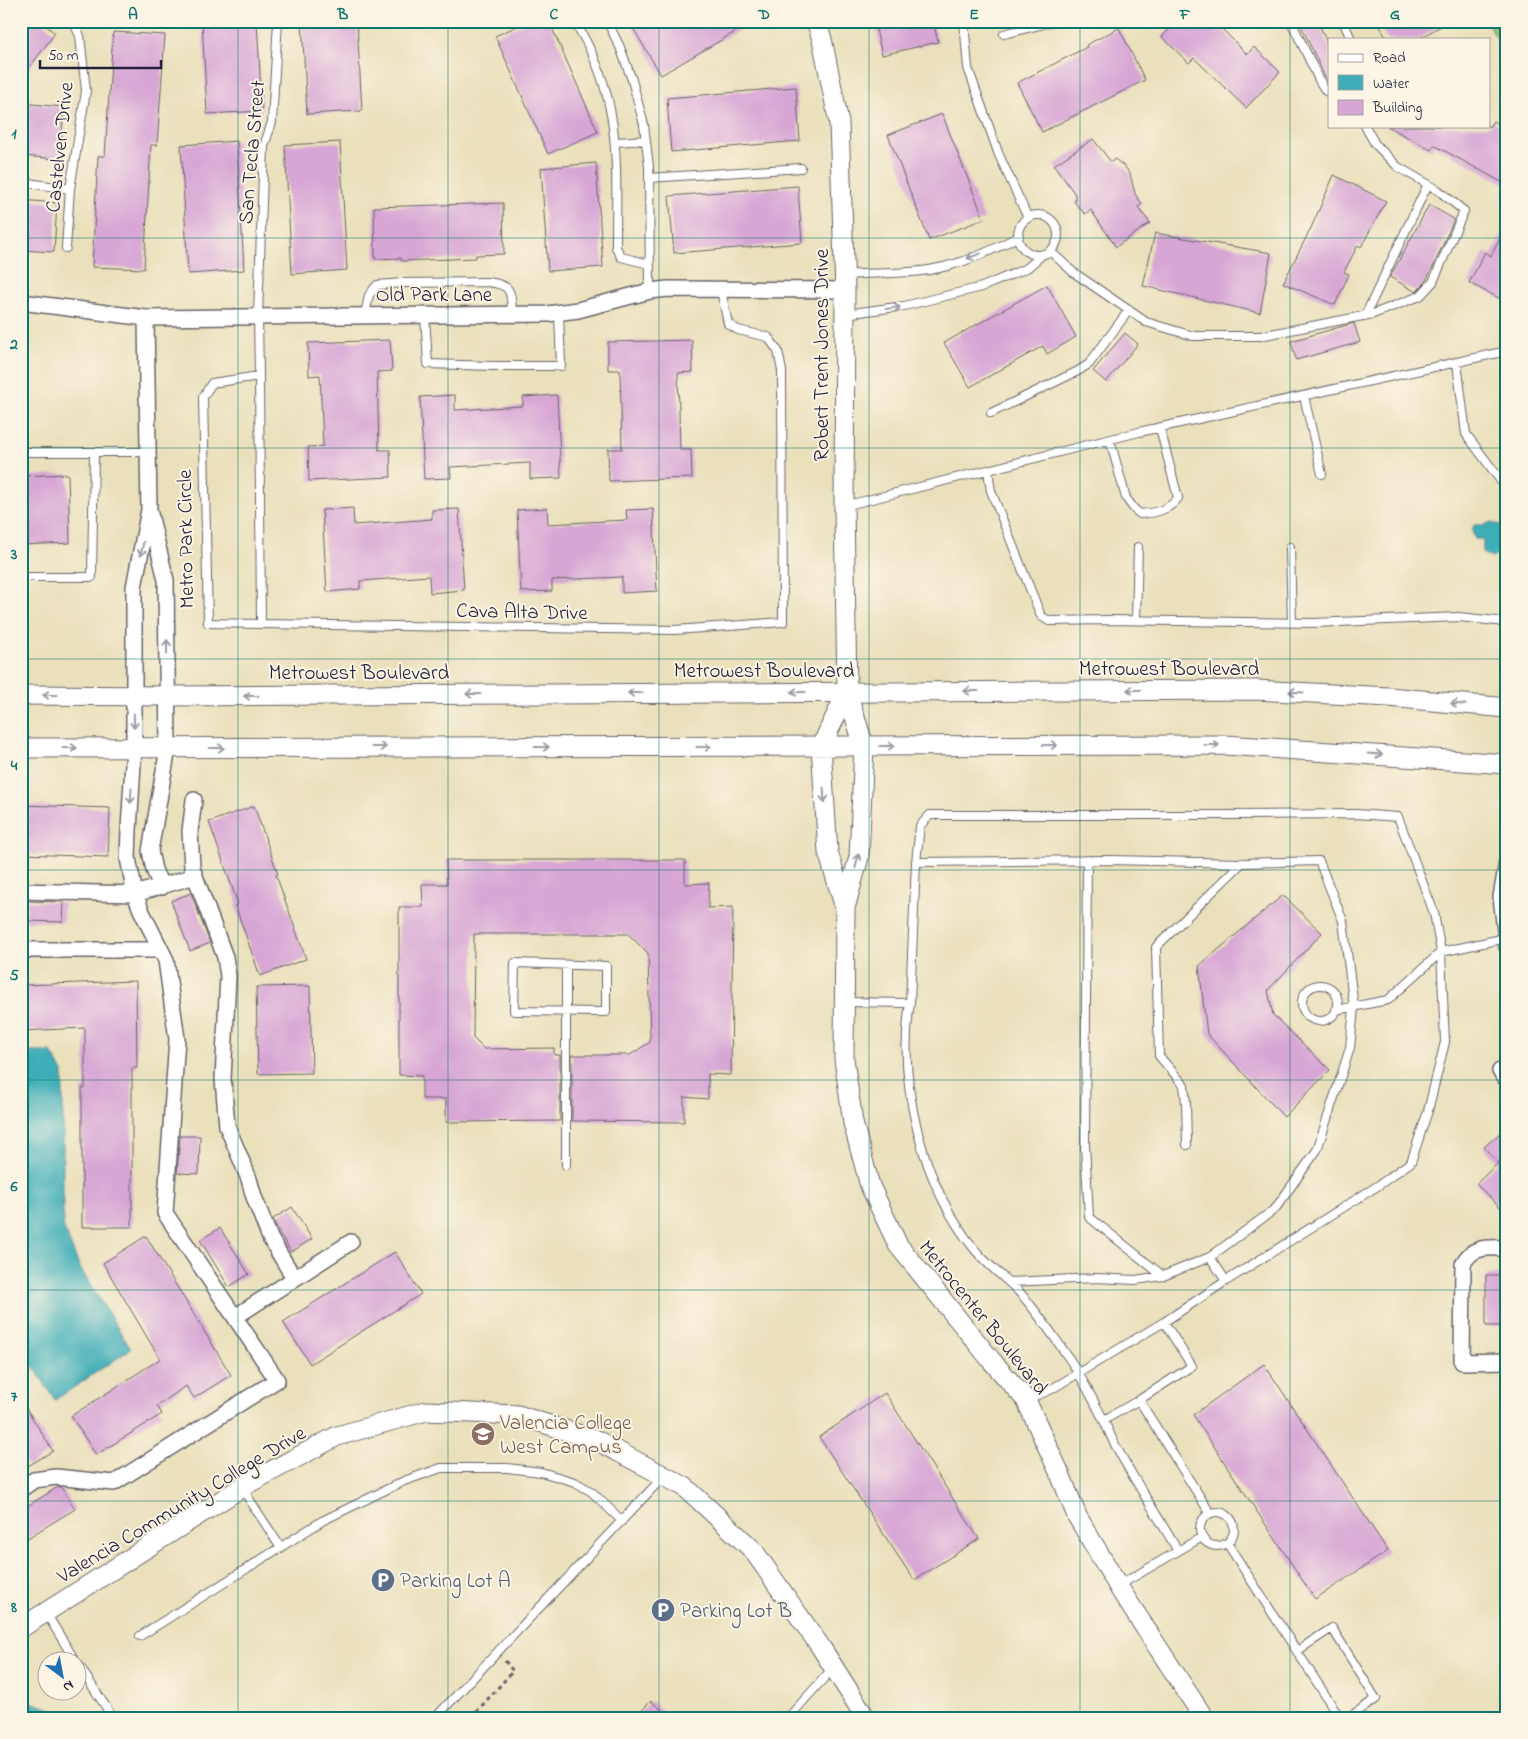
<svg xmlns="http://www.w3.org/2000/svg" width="1528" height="1739" font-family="'Indie Flower',sans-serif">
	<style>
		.green { fill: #94c372; stroke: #5b7256 }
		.water { fill: #3dadb8; stroke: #30687a }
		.building { fill: #d7a6d5 }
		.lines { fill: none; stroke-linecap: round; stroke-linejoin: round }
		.service-casing { stroke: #686468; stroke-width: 10 }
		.minor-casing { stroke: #686468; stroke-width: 18 }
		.tertiary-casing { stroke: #686468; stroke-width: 21 }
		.path { stroke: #686468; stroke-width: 3; stroke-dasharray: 4 4; stroke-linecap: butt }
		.service { stroke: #fff; stroke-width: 8 }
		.minor { stroke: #fff; stroke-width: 15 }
		.tertiary { stroke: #fff; stroke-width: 19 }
		.oneway { stroke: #9c9ca7 }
		.grid { fill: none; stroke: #0f766e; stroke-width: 1; stroke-opacity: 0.55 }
		.labels { text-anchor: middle; stroke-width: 4; stroke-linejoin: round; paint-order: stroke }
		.street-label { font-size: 21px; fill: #22223b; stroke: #fcf5e5 }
		.education-label { font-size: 21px; fill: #785e54; stroke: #fcf5e5; text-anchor: start }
		.service-label { font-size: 21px; fill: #4e5e75; stroke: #fcf5e5; text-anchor: start }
		.neatline { fill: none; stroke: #0f766e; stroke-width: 2 }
		.grid-label { font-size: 16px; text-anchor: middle; font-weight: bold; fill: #0f766e }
	</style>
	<rect width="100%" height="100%" fill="#fcf5e5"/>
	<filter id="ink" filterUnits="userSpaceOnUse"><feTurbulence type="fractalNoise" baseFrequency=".02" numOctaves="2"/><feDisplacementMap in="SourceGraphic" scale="10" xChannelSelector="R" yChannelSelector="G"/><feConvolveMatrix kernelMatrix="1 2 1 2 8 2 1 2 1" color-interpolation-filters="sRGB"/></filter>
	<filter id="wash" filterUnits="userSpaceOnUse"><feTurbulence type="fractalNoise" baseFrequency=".0096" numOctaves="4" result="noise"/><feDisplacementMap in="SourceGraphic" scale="20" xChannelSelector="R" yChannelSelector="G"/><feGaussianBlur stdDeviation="1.12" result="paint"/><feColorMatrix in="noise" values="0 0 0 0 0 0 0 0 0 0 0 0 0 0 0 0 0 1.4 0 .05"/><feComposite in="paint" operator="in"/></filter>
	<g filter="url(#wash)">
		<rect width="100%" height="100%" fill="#eae0bc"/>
		<!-- green -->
		<path class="green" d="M 1486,21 L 1507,21 L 1507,54 Z"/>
		<!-- water -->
		<path class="water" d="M 1491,522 L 1501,525 L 1500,539 L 1507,539 L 1507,553 L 1499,553 L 1492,558 L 1487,556 L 1483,553 L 1483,539 L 1475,539 L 1472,531 L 1474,525 L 1485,525 Z
			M 21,1052 L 51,1052 L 63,1072 L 63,1226 L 80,1268 L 131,1349 L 55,1400 L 21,1347 Z
			M 21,1699 L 52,1709 L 59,1718 L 21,1718 Z"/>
		<g id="blocks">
			<!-- building -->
			<path class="building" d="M 21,21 L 40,21 L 55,33 L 21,79 Z
				M 202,21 L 257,21 L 262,111 L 207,114 Z
				M 302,21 L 357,21 L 362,111 L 307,114 Z
				M 529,21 L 549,21 L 598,132 L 548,154 L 495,36 Z
				M 645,21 L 754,21 L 661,75 L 633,28 Z
				M 874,21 L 933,21 L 938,42 L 882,55 Z
				M 1177,21 L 1214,21 L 1247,54 L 1254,47 L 1280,72 L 1246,108 L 1194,58 L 1189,63 L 1162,37 Z
				M 1299,21 L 1318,21 L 1329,48 L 1329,86 Z
				M 1377,21 L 1450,21 L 1418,39 L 1387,39 Z
				M 1119,28 L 1145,80 L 1042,132 L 1017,83 L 1087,47 L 1086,45 Z
				M 113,32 L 165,35 L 157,145 L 151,145 L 144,269 L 92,267 L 98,156 L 105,156 Z
				M 796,87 L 800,141 L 671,152 L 667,98 Z
				M 21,103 L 64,107 L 60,159 L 21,156 Z
				M 942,114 L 984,219 L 929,240 L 888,135 Z
				M 1493,121 L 1507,129 L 1507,185 L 1434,145 L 1431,150 L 1387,126 L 1490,126 Z
				M 1093,139 L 1111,162 L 1115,159 L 1125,167 L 1130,174 L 1135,194 L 1142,204 L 1138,207 L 1150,223 L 1116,247 L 1091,210 L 1085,214 L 1075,203 L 1075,194 L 1054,165 Z
				M 237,141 L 244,270 L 188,274 L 181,145 Z
				M 340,142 L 347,270 L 292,274 L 285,145 Z
				M 596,163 L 603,267 L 548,271 L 541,168 Z
				M 1334,175 L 1386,201 L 1361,247 L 1358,245 L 1344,272 L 1349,274 L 1335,305 L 1283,283 L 1311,228 Z
				M 798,186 L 802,243 L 674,253 L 669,196 Z
				M 21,200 L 57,203 L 54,252 L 21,250 Z
				M 503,203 L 504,254 L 476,255 L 476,258 L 401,261 L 401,258 L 375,259 L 374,207 Z
				M 1429,205 L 1454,219 L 1434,265 L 1424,284 L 1416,292 L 1390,277 Z
				M 1507,225 L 1507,302 L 1469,283 L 1485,252 L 1491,256 Z
				M 1155,233 L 1271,253 L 1260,313 L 1143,286 Z
				M 1047,285 L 1076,337 L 1047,354 L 1043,346 L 970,387 L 944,343 Z
				M 1354,323 L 1360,342 L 1296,360 L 1291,341 Z
				M 1125,333 L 1138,344 L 1106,382 L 1093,371 Z
				M 390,340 L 392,371 L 377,372 L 379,450 L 390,450 L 391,477 L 309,481 L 308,447 L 323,446 L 320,375 L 309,376 L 308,343 Z
				M 692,340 L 693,372 L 678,373 L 680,450 L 691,450 L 692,478 L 609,481 L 608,449 L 622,449 L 620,370 L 608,370 L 608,342 Z
				M 455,395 L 455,410 L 523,406 L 523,397 L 557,395 L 561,478 L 530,479 L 530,463 L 450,467 L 451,478 L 424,479 L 420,397 Z
				M 68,474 L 70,543 L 21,545 L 21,476 Z
				M 353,508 L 354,525 L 432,519 L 432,510 L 459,509 L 464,590 L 430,593 L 429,576 L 360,581 L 360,589 L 327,592 L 322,510 Z
				M 547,508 L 548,524 L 627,520 L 626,510 L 653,509 L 657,591 L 622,593 L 622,577 L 552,580 L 552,591 L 521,592 L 517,510 Z
				M 21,805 L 110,808 L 108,857 L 21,854 Z
				M 254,806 L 278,874 L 276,875 L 306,959 L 260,976 L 235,905 L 238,904 L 209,822 Z
				M 446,860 L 685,860 L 685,884 L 709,883 L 708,908 L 733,907 L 731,1075 L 708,1074 L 708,1099 L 684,1097 L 684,1122 L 572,1121 L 572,1055 L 630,1055 L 650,1042 L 648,953 L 628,934 L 474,934 L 473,1038 L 484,1049 L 554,1048 L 554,1055 L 560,1055 L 560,1121 L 446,1122 L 446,1099 L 422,1099 L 422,1076 L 399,1075 L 399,907 L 423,907 L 422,884 L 447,884 Z
				M 191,893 L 210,943 L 190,951 L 171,901 Z
				M 1283,895 L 1322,933 L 1268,990 L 1273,1015 L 1330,1070 L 1284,1117 L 1207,1034 L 1199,966 Z
				M 27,901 L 64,902 L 63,922 L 26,921 Z
				M 136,981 L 137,1068 L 132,1068 L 132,1227 L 82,1227 L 82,1088 L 85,1088 L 85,1028 L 21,1031 L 21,985 Z
				M 310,986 L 312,1073 L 258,1074 L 256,987 Z
				M 1507,1127 L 1507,1202 L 1501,1208 L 1476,1184 L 1498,1163 L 1484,1147 Z
				M 180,1136 L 200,1136 L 199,1174 L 177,1173 Z
				M 292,1207 L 312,1239 L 291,1252 L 276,1227 L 273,1219 Z
				M 220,1228 L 249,1274 L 229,1287 L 200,1240 Z
				M 146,1236 L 231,1375 L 194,1398 L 186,1386 L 157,1406 L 162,1414 L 96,1455 L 71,1416 L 160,1359 L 103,1263 Z
				M 395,1252 L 421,1294 L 310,1364 L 283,1322 Z
				M 1486,1275 L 1507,1275 L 1507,1326 L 1486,1326 Z
				M 1264,1364 L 1388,1551 L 1315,1599 L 1193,1415 Z
				M 885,1393 L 979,1539 L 914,1580 L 819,1437 Z
				M 21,1400 L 53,1451 L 28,1466 L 21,1455 Z
				M 58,1487 L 61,1487 L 75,1509 L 21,1542 L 21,1510 Z
				M 651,1701 L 671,1718 L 634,1718 Z"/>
		</g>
	</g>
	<g filter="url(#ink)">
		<use href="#blocks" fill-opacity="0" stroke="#686468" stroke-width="1"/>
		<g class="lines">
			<!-- service casing -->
			<g class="service-casing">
				<path id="service" d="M 574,21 C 623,96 616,163 616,247 L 621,257 L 649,264
					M 607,21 L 620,47 L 632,80 L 644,125 L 649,167 L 650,291
					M 964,21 L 968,68 L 999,155 L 1028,218
					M 1291,21 L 1320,82 L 1326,91 L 1329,92
					M 1343,21 L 1351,39
					M 1004,34 L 1055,21
					M 616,142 L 646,140
					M 649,178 L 801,168
					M 21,182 L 70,189
					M1018 235a20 20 0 1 1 40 0a20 20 0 1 1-40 0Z
					M 66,248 L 70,189 L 86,91 L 80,36 L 73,21
					M 1050,251 L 1073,272 L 1146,322 L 1193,336 L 1260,336 L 1373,314 L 1420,296 L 1433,282 L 1464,211 L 1438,190 L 1398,167 L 1375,144 L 1365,126
					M 845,275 C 873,273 902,274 929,270 C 960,265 992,251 1019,236
					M 845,314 L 904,306 L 982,287 L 1027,268 L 1043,254
					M 365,315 L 369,295 L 377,285 L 403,283 L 488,282 C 513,285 511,292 512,315
					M 425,315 L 428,364 L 494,366 L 561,366 L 559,313
					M 1365,316 L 1428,184
					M 1457,363 L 1466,434 L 1507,489
					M 259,376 L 261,624 L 208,623 L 203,397 L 212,383 L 259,376 L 258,316 L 264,146 L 272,122 L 278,21
					M 1304,396 L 1322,474
					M 991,413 L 1078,371 L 1089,364 L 1129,310
					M 1110,440 L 1126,498 L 1134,509 L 1140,514 C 1155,513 1169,510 1178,498 L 1160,428
					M 21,452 L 148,452
					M 988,471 L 991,491 L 1041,616 L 1049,621 L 1109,620 L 1314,623 L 1459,617 L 1497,621 L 1507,624
					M 844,506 L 1139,432 L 1507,351
					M 1290,547 L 1292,623
					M 21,577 L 92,577 L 94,453
					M 1136,620 L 1138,547
					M 261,624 L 675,630 L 783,622 L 782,371 L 778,351 L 768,337 L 738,330 L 728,324 L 721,290
					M 1087,860 L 1085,1145 L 1089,1217 L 1163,1276
					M 916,862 L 920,826 L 930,815 L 1232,815 L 1356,814 L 1398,817 L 1434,913 L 1441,952 L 1445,1042 L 1428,1111 L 1411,1162 L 1379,1185 L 1226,1281 L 1164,1322 L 1050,1390 L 1026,1400
					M 515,963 L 606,966 L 606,1012 L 514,1011 Z
					M 566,965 L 566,1165
					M1302 1003a18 18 0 1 1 36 0a18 18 0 1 1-36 0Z
					M 844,1002 L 910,1003 L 916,862 L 1111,860 L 1242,863 L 1319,861 L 1343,921 L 1354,1008 L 1350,1048 L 1317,1150 L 1275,1209 L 1210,1257
					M 910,1003 C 897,1084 923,1188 976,1251 C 989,1267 1007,1279 1020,1293 C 1036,1310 1052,1334 1066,1354 C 1080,1374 1092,1397 1103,1419 C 1108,1429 1112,1440 1118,1450 C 1137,1484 1158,1517 1178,1551
					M 1336,1010 L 1388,1000 L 1441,952 L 1506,938
					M 1187,1145 L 1186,1103 L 1184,1085 L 1159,1056 L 1156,947 L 1242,863
					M 1009,1282 L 1096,1278 L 1135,1280 L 1163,1276 L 1210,1257 L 1226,1281
					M 1164,1322 L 1192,1366 L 1139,1400 L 1210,1513
					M 1104,1420 L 1139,1400
					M 242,1488 L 281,1548
					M1200 1529a17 17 0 1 1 34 0a17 17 0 1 1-34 0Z
					M 1227,1543 L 1340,1718
					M 1118,1586 L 1202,1537
					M 46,1613 L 76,1662
					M 140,1636 L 322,1521 L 404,1481 L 441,1468 L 507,1468 L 541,1472 L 575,1482 L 592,1492 L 622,1521
					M 1297,1651 L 1332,1628 L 1376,1699 L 1348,1718
					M 78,1664 L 113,1718
					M 435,1718 L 664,1476
					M 788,1718 L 833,1668"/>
			</g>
			<!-- minor casing -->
			<g class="minor-casing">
				<path id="minor" d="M 21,302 L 146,318 L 547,314 L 578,310 L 650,291 L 668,289 L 845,290
					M 150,514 L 166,580 L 168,748 L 150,851 L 154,870 L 162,887
					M 194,800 L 190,831 L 192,868 L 225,957 L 228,976 L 223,1079 L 227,1126 L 249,1179 L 254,1197 L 270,1238 L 294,1278
					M 1507,862 L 1501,897 L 1507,947
					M 21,891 L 135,894 L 195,876
					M 21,950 L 161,950
					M 1500,1071 L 1507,1080
					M 1507,1248 C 1488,1248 1472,1245 1463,1264 L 1462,1362 L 1507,1361
					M 235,1317 L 351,1242
					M 21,1489 L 34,1480 L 56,1477 L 114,1483 L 277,1380 L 165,1213 L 177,1039 L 166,960 L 141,910 L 135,894 L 128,858 L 129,830 L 134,747 L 134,587 L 149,510 L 146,318"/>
			</g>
			<!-- tertiary casing -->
			<g class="tertiary-casing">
				<path id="tertiary" d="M 816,21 L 822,39 L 839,123 L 845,290 L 844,506 L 847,692 L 864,746 L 859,857 L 845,908 L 844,1059 L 853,1123 L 870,1186 L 898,1245 L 991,1360 L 1026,1400 L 1060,1474 L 1077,1516 L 1121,1591 L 1204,1718
					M 21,695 L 168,696 L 1256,690 L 1389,697 L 1507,708
					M 21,748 L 1225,745 L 1507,764
					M 845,908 L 828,852 L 821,747 L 847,692
					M 21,1628 L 247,1484 L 337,1436 L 426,1411 L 518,1415 L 596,1440 L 685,1487 L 753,1550 L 820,1646 L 866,1718"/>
			</g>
			<!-- path -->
			<path class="path" d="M 471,1718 L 513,1671 L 505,1661"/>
			<!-- service -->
			<use href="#service" class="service"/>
			<!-- minor -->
			<use href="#minor" class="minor"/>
			<!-- tertiary -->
			<use href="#tertiary" class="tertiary"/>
		</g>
		<!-- one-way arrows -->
		<defs><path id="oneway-shaft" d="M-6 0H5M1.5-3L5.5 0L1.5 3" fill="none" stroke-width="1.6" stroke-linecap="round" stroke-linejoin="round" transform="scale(1.25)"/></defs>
		<g class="oneway">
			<use href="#oneway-shaft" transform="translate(974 256) rotate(160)"/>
			<use href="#oneway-shaft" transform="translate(893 308) rotate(-8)"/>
			<use href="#oneway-shaft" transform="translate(142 549) rotate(101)"/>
			<use href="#oneway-shaft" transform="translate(167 647) rotate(-90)"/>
			<use href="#oneway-shaft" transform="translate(1134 690) rotate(180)"/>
			<use href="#oneway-shaft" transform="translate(971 691) rotate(180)"/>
			<use href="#oneway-shaft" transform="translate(798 692) rotate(180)"/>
			<use href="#oneway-shaft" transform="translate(1296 692) rotate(-177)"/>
			<use href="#oneway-shaft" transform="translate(635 693) rotate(180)"/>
			<use href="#oneway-shaft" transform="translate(473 694) rotate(180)"/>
			<use href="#oneway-shaft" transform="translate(50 695) rotate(-180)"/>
			<use href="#oneway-shaft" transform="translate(251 696) rotate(180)"/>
			<use href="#oneway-shaft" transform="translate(1458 704) rotate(-174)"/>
			<use href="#oneway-shaft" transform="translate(134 721) rotate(89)"/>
			<use href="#oneway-shaft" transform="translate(1050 745)"/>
			<use href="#oneway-shaft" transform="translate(1212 745)"/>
			<use href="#oneway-shaft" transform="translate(887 746)"/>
			<use href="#oneway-shaft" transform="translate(379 747)"/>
			<use href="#oneway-shaft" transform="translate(542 747)"/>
			<use href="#oneway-shaft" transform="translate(704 747)"/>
			<use href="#oneway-shaft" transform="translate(70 748)"/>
			<use href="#oneway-shaft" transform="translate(217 748)"/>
			<use href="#oneway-shaft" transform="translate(1375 754) rotate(4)"/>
			<use href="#oneway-shaft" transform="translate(824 795) rotate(87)"/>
			<use href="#oneway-shaft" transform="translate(131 796) rotate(94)"/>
			<use href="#oneway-shaft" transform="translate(857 861) rotate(-78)"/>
		</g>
	</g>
	<!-- grid -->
	<path class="grid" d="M 238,21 L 238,1718M 448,21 L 448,1718M 659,21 L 659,1718M 869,21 L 869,1718M 1080,21 L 1080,1718M 1290,21 L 1290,1718M 21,238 L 1507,238M 21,448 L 1507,448M 21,659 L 1507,659M 21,870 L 1507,870M 21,1080 L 1507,1080M 21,1290 L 1507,1290M 21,1501 L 1507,1501"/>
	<!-- icons -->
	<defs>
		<g id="university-disc" transform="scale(1.25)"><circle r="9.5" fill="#8d6e63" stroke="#fcf5e5"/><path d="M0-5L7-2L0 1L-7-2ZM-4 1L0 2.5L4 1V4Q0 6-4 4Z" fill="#fff"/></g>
		<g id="parking-disc" transform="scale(1.25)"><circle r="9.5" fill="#5c6f8a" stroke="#fcf5e5"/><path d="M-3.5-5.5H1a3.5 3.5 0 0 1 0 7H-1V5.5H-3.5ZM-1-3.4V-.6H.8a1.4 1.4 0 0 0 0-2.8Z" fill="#fff"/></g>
	</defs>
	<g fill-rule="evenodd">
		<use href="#university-disc" x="483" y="1434"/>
		<use href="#parking-disc" x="383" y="1580"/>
		<use href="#parking-disc" x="663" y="1610"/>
	</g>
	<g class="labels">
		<!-- street labels -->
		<g class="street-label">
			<text transform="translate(59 147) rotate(-84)" y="7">Castelven Drive</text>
			<text transform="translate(251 152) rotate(-85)" y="7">San Tecla Street</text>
			<text x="434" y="301">Old Park Lane</text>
			<text transform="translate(821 355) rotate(-90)" y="7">Robert Trent Jones Drive</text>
			<text transform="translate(185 539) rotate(-91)" y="7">Metro Park Circle</text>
			<text transform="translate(522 611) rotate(1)" y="7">Cava Alta Drive</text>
			<text x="1169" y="675">Metrowest Boulevard</text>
			<text x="764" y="677">Metrowest Boulevard</text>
			<text x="359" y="679">Metrowest Boulevard</text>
			<text transform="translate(984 1317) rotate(51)" y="7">Metrocenter Boulevard</text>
			<text transform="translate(181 1504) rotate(-31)" y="7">Valencia Community College Drive</text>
		</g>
		<!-- education labels -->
		<g class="education-label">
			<text x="500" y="1429">Valencia College<tspan x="500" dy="24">West Campus</tspan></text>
		</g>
		<!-- service labels -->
		<g class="service-label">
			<text x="400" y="1587">Parking Lot A</text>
			<text x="680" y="1617">Parking Lot B</text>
		</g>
	</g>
	<!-- margin -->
	<rect width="1528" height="1739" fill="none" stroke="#fcf5e5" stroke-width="55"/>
	<!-- legend -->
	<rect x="1328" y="38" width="162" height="90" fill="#fcf5e5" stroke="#a5a1a1"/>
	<rect x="1338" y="54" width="25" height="8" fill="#ffffff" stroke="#a5a1a1"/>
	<text x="1373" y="62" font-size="15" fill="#22223b">Road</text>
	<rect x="1338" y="75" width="25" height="15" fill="#3dadb8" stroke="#a5a1a1"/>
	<text x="1373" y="88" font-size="15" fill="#22223b">Water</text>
	<rect x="1338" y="100" width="25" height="15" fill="#d7a6d5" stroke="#a5a1a1"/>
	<text x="1373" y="112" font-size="15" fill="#22223b">Building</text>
	<!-- north arrow -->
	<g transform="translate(62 1676) rotate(148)"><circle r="24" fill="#fcf5e5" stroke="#a5a1a1"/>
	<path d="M0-4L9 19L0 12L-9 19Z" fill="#1f6fb2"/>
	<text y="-8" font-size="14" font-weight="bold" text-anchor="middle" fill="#22223b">N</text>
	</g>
	<!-- scale -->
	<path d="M40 60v8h121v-8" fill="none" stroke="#22223b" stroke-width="2.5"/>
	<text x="48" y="60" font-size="15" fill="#22223b" stroke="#fcf5e5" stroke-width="4" paint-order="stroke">50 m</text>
	<rect x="28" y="28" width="1472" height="1684" class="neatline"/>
	<g class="grid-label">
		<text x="133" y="19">A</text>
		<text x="343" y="19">B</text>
		<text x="554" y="19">C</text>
		<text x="764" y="19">D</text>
		<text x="974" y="19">E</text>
		<text x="1185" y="19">F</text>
		<text x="1395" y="19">G</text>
		<text x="14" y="138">1</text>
		<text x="14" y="349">2</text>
		<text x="14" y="559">3</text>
		<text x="14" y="770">4</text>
		<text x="14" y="980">5</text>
		<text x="14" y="1191">6</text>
		<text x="14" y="1401">7</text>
		<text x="14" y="1612">8</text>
	</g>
</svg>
